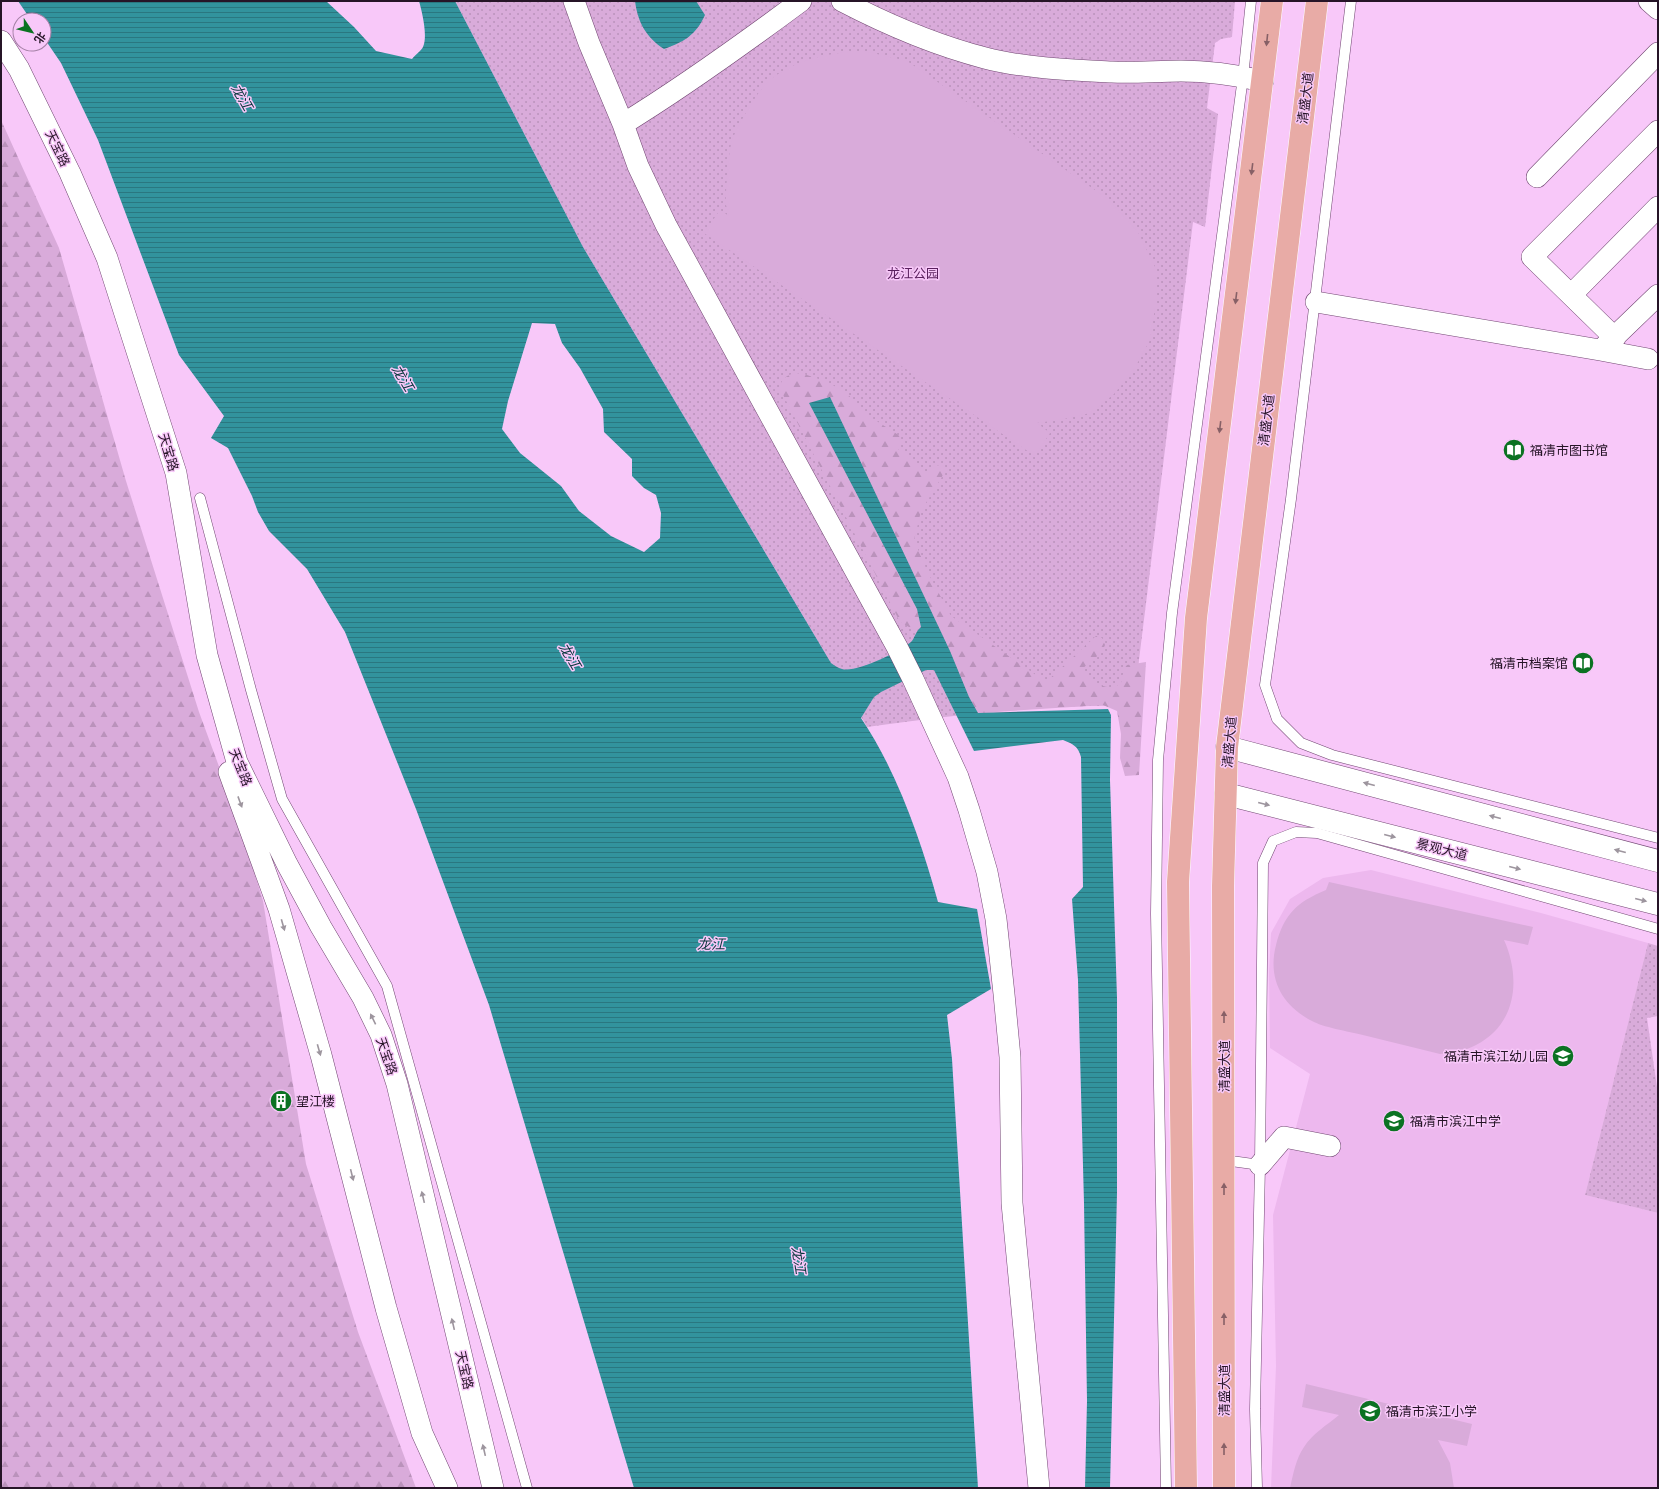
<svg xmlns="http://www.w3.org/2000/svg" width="1659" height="1489" font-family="Rubik,'Noto Sans SC',sans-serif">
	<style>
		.built { fill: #edb8ee }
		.grass { fill: url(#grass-dots) }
		.forest { fill: url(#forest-firs) }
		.pitch { fill: #d9abda }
		.water { fill: url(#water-rules); fill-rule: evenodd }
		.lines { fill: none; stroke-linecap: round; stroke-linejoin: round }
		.service-casing { stroke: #714772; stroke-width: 11 }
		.minor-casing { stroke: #714772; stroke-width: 22 }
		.tertiary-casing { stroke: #714772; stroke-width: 23 }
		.primary-casing { stroke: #fff; stroke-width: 23 }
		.service { stroke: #fff; stroke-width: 10 }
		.minor { stroke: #fff; stroke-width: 21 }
		.tertiary { stroke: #fff; stroke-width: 22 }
		.primary { stroke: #e8aba6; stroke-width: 22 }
		.oneway { fill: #876066 }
		.oneway2 { fill: #9d959e }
		.labels { text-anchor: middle; stroke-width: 3; stroke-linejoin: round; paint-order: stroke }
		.street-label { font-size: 13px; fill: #261427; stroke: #f8c8f9 }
		.park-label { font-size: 13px; fill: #5a205e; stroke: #f8c8f9 }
		.poi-label { font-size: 13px; fill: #261427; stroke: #f8c8f9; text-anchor: start }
		.water-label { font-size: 14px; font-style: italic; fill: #09373c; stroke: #f8c8f9 }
	</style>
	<defs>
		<pattern id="grass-dots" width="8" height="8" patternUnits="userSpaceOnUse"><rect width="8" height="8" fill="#d9abda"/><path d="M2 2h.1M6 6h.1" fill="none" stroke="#ba92bb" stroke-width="1.8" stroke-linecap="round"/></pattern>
		<pattern id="forest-firs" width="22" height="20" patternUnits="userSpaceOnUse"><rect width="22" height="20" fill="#d9abda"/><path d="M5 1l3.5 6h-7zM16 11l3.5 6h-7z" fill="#ba92bb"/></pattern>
		<pattern id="water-rules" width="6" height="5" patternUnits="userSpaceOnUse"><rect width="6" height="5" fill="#32939d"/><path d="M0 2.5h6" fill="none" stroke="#2a7780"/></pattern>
	</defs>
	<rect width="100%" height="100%" fill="#f8c8f9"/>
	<!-- built -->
	<path class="built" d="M 1371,870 L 1541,913 L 1648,943 L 1585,1195 L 1658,1213 L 1658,1488 L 1271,1488 L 1276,1366 L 1273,1215 L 1310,1074 L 1270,1048 L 1269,972 L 1271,933 L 1290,899 L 1323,878 Z"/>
	<!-- grass -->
	<path class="grass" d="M 455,1 L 1235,1 L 1232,37 L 1221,39 L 1215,43 L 1207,108 L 1218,114 L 1205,227 L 1193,222 L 1139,660 L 1135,706 C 1045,704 955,715 867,727 L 831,663 L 583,247 Z
		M 1648,943 L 1658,946 L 1658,1016 L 1647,1018 L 1658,1094 L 1658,1213 L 1585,1195 Z"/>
	<!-- forest -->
	<path class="forest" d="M 1,120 L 59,248 L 126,481 L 199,712 L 239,821 L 263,901 L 306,1164 L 358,1332 L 416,1488 L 1,1488 Z
		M 796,373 L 807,375 L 827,382 L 847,393 L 861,411 L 900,436 L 898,449 C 910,456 916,465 927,474 L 938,465 L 946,470 L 921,511 L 914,540 L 928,573 L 951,616 L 1046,682 L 1096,636 L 1102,638 L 1105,645 L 1102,652 L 1082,669 C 1091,681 1107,694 1121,683 L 1124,669 L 1127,665 L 1146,662 L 1139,775 L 1125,776 L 1120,758 L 1121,734 L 1117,711 L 1103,705 L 978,713 L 969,697 L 950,651 L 830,397 L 810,403 L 917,609 L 921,627 L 916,631 L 900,622 L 779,387 C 783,378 786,375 796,373 Z"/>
	<!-- pitch -->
	<path class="pitch" d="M 864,51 L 907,61 L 1108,199 L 1138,232 L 1155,267 L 1155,308 L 1150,340 L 1132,373 L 1113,395 L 1090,413 L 1064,419 L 1037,423 L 1050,433 L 1035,456 L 704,233 L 720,210 L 729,216 C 728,213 727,208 726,205 C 725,195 729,149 732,140 C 738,126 757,91 769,81 C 794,59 832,52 864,51 Z
		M 1329,882 L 1533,927 L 1528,945 L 1504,940 C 1521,978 1517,1024 1476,1045 C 1465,1051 1453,1053 1440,1054 C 1416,1048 1391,1042 1367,1036 C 1352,1032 1326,1028 1314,1022 C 1283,1007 1267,980 1276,945 C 1284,914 1297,902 1326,890 Z
		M 1306,1384 L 1472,1424 L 1467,1446 L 1438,1440 L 1450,1463 L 1454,1488 L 1290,1488 C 1293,1475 1296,1458 1304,1447 C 1312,1434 1327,1425 1339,1415 L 1302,1407 Z"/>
	<!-- water -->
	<path class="water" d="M 18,1 L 326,1 L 354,27 L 376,51 L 412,59 C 415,55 421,51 423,47 C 428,36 422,12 419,1 L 455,1 L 583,247 L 831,663 C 834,665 838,668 842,669 C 856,673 899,652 911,642 C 915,638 915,632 921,627 L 917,609 L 809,403 L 830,397 L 950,651 L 969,697 L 978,713 L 1108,709 L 1111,715 L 1110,780 L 1117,998 L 1117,1193 L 1110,1488 L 1085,1488 L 1087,1401 L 1084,1203 L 1078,980 L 1072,899 L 1083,887 L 1081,757 C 1078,746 1073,744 1063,740 L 974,751 L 934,670 L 926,670 L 881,692 L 874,697 L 861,718 C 897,771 921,841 938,902 L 977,909 L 991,989 L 947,1015 L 952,1059 L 978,1488 L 634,1488 L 489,1005 L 416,809 L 345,632 L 307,569 L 269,531 L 258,512 L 252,496 L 228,448 L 211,438 L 224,416 L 179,355 L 98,140 L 61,63 L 44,38 L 44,20 L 31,20 ZM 532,323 L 555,324 L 562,343 L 580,368 L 603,409 L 604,432 L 632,459 L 632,476 L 644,488 L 656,495 L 661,513 L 660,538 L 644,552 L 611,536 L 579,511 L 561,486 L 520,453 L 502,429 L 508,401 Z
		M 635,1 L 696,1 L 705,15 C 696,35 684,42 664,49 C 646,37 638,23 635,1 Z"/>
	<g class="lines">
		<!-- service casing -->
		<g class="service-casing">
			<path id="service" d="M 1351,1 L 1291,499 L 1265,685 L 1277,719 L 1301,743 L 1332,755 L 1658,838
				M 200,498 L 251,690 L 282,799 L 387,986 L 527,1488
				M 1224,1160 L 1260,1165
				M 1166,1488 L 1156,914 L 1158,760 L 1172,613 L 1243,77 L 1251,1
				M 1257,1488 L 1255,1409 L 1260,1165 L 1263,863 L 1273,841 L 1296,832 L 1317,833 L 1658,929"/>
		</g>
		<!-- minor casing -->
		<g class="minor-casing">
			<path id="minor" d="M 574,1 L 589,43 L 623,124 L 638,166 L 666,225 L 897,647 L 913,679 L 958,777 L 969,810 L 987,872 L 996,919 L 1004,994 L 1010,1057 L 1012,1203 L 1039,1488
				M 842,1 C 888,25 935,45 985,58 C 1023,68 1072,70 1112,72 C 1135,73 1158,71 1181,71 C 1208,71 1236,75 1263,81
				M 1649,1 L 1658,9
				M 1,41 L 19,69 L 70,173 L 107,258 L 176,473 L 207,655 L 237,762 L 287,864 L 321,927 L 363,998 L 381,1035 L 397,1084 L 493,1488
				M 623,124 C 685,86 743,44 801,1
				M 1537,177 L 1658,53
				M 1571,295 L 1658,207
				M 1316,302 L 1600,350 L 1648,359
				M 1615,338 L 1532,257 L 1658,131
				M 1604,347 L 1658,295
				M 229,772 L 279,909 L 321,1055 L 386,1308 L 422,1433 L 447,1488
				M 1260,1165 L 1284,1137 L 1330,1146"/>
		</g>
		<!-- tertiary casing -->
		<g class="tertiary-casing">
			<path id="tertiary" d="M 1227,747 L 1658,861
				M 1226,794 L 1658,904"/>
		</g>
		<!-- primary casing -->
		<g class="primary-casing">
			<path id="primary" d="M 1186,1488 L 1178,882 L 1196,618 L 1272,1
				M 1224,1488 L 1223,886 L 1227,747 L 1317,1"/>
		</g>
		<!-- service -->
		<use href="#service" class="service"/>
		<!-- minor -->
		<use href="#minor" class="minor"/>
		<!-- tertiary -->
		<use href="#tertiary" class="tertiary"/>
		<!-- primary -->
		<use href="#primary" class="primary"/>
	</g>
	<!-- one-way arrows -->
	<defs><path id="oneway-solid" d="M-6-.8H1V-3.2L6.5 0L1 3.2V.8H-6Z"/></defs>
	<g class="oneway">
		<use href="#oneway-solid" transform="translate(1267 40) rotate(96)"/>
		<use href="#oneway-solid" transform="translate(1252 169) rotate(97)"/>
		<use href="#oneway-solid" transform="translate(1236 298) rotate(97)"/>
		<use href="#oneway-solid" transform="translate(1220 427) rotate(97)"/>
		<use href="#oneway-solid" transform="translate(1224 1017) rotate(-90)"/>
		<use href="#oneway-solid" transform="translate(1224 1189) rotate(-90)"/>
		<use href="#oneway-solid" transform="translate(1224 1319) rotate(-90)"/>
		<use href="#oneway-solid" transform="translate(1224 1449) rotate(-90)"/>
	</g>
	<g class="oneway2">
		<use href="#oneway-solid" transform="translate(1369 784) rotate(-165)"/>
		<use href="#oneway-solid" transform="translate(240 802) rotate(70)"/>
		<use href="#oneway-solid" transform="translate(1264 804) rotate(14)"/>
		<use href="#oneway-solid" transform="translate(1495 817) rotate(-165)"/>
		<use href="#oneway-solid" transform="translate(1390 836) rotate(14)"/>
		<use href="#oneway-solid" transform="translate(1620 851) rotate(-165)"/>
		<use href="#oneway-solid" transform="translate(1515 868) rotate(14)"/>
		<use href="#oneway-solid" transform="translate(1641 900) rotate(14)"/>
		<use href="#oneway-solid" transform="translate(283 925) rotate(74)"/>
		<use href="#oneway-solid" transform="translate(373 1019) rotate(-116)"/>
		<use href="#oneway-solid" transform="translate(319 1050) rotate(74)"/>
		<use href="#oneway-solid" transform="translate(352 1175) rotate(76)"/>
		<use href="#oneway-solid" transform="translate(423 1197) rotate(-103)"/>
		<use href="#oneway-solid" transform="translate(453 1324) rotate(-103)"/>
		<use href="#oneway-solid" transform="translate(484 1450) rotate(-103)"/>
	</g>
	<!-- icons -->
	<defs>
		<g id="library-disc" transform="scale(1.15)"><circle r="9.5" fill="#0b7222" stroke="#f8c8f9"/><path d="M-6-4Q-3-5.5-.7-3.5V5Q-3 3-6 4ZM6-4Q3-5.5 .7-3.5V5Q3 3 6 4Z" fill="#fff"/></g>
		<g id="school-disc" transform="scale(1.15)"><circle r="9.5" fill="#0b7222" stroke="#f8c8f9"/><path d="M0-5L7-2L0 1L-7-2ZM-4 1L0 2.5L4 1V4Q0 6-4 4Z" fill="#fff"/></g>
		<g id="building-disc" transform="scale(1.15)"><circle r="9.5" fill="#0b7222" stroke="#f8c8f9"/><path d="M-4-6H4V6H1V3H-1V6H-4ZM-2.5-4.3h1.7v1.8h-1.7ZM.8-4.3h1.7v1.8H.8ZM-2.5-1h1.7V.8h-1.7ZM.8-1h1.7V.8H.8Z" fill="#fff"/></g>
	</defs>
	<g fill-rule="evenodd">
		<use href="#library-disc" x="1514" y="450"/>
		<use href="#library-disc" x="1583" y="663"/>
		<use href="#school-disc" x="1563" y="1056"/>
		<use href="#building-disc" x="281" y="1101"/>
		<use href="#school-disc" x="1394" y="1121"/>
		<use href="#school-disc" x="1370" y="1411"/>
	</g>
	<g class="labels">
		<!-- street labels -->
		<g class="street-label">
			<text transform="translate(1305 98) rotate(-83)" y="5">清盛大道</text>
			<text transform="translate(58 148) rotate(64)" y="5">天宝路</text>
			<text transform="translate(1266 420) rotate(-83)" y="5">清盛大道</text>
			<text transform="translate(169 452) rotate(73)" y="5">天宝路</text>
			<text transform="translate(1229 742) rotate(-85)" y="5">清盛大道</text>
			<text transform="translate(241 767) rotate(68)" y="5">天宝路</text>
			<text transform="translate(1442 849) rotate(14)" y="5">景观大道</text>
			<text transform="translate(387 1056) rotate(71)" y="5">天宝路</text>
			<text transform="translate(1224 1066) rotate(-90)" y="5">清盛大道</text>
			<text transform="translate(465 1370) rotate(77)" y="5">天宝路</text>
			<text transform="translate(1224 1390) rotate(-90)" y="5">清盛大道</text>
		</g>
		<!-- park labels -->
		<g class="park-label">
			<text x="913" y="278">龙江公园</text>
		</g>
		<!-- poi labels -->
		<g class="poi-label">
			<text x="1530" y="455">福清市图书馆</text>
			<text x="1568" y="668" text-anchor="end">福清市档案馆</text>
			<text x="1548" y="1061" text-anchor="end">福清市滨江幼儿园</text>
			<text x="296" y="1106">望江楼</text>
			<text x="1410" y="1126">福清市滨江中学</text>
			<text x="1386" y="1416">福清市滨江小学</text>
		</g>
		<!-- water labels -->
		<g class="water-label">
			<text transform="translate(242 97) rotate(60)" y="5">龙江</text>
			<text transform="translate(403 378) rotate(59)" y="5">龙江</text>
			<text transform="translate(570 656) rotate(59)" y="5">龙江</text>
			<text x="711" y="949">龙江</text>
			<text transform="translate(799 1260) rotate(81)" y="5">龙江</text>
		</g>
	</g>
	<!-- border -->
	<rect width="1659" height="1489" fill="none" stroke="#261427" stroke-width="4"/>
	<!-- north arrow -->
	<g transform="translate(32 32) rotate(125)"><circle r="19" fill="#f8c8f9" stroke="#a480a5"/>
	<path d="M0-3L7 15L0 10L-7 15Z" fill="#0b7222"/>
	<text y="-6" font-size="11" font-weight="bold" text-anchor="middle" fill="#261427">北</text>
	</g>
</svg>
